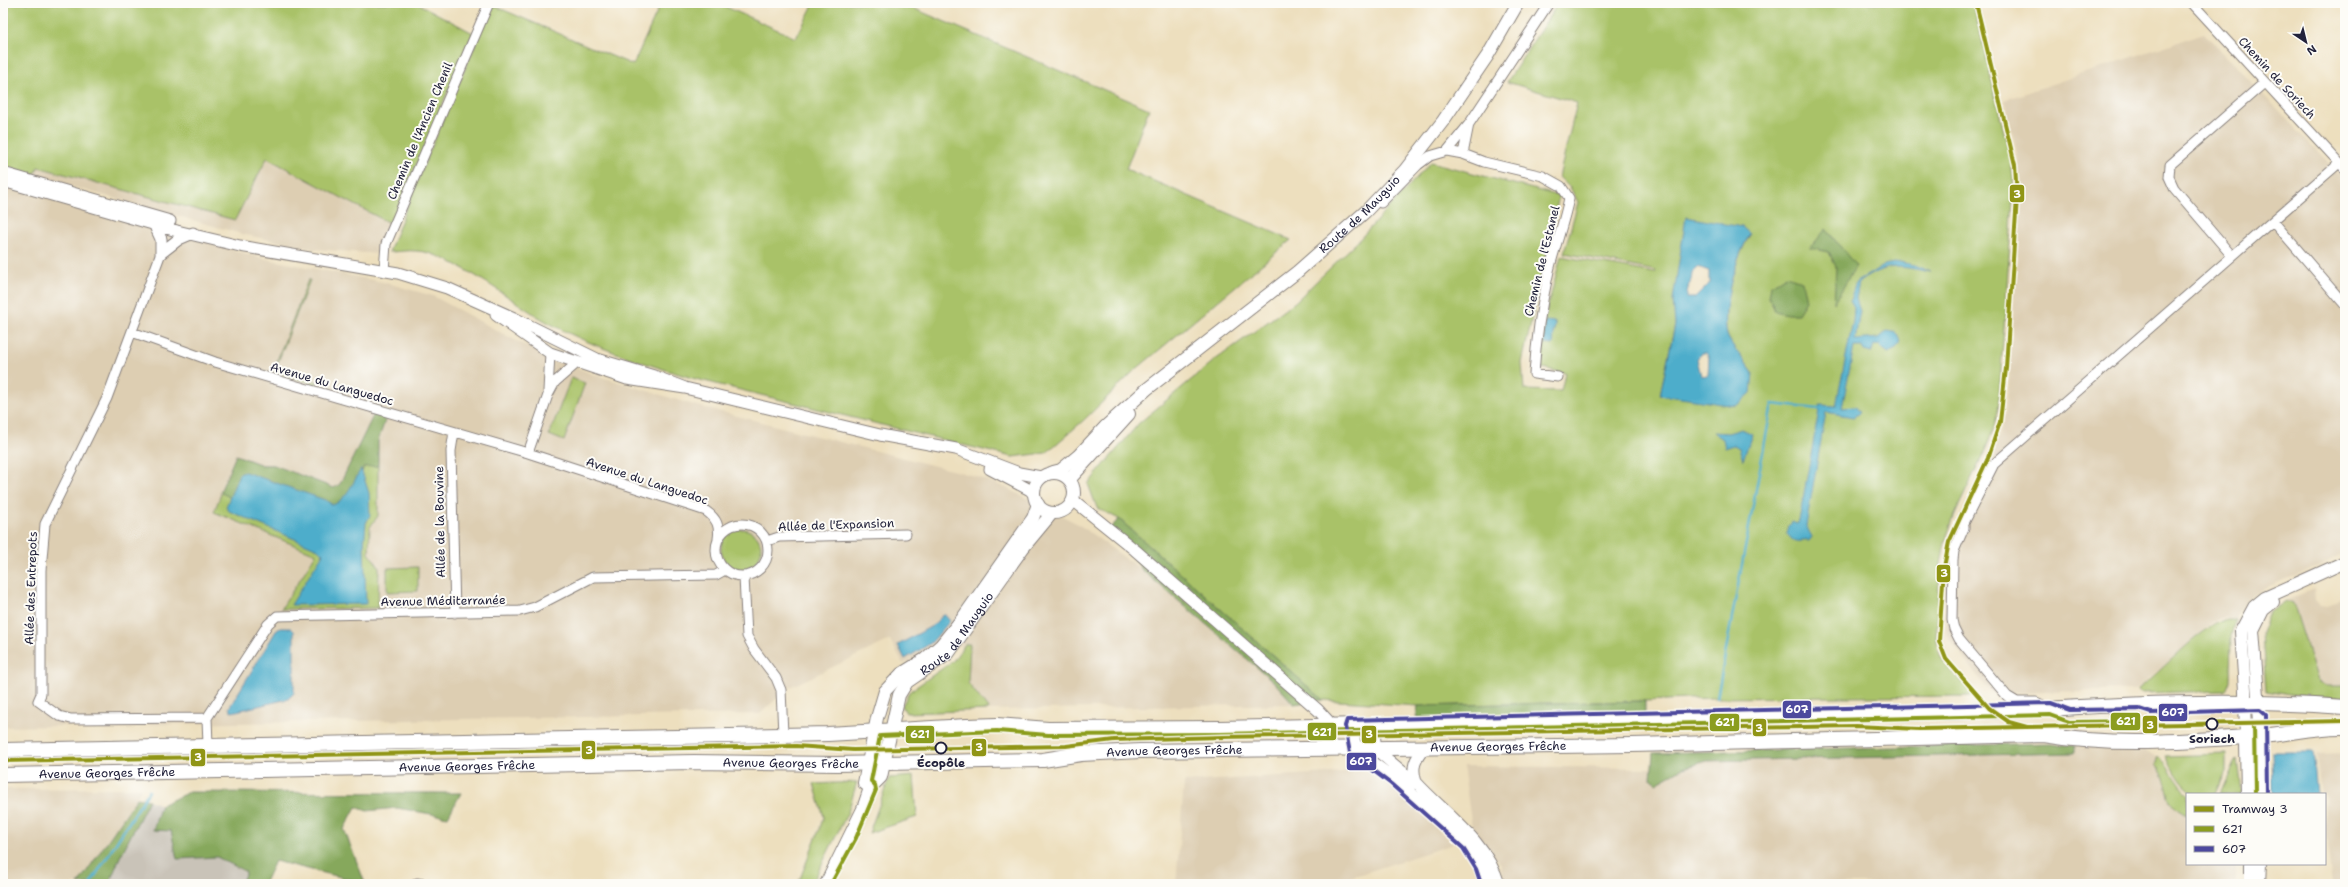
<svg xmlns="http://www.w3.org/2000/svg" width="2348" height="887" font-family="'Shantell Sans',sans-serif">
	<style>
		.built { fill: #ddceb2 }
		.industrial { fill: #c9c3b8 }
		.green { fill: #a9c268; stroke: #667252; fill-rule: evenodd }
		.forest { fill: #86a85c; stroke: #54654c }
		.water { fill: #4dadcb; stroke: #386883; fill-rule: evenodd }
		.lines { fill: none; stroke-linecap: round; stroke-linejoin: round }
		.stream { stroke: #4dadcb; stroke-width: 2.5 }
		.minor-casing { stroke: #88807c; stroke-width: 11 }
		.tertiary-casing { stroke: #88807c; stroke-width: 13 }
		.secondary-casing { stroke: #88807c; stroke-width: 14 }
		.primary-casing { stroke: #88807c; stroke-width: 16 }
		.minor { stroke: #fff; stroke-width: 9 }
		.tertiary { stroke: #fff; stroke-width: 11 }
		.secondary { stroke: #fff; stroke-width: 12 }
		.primary { stroke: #fff; stroke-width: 14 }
		.bus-1-casing { stroke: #fdfcf7; stroke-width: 7 }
		.bus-2-casing { stroke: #fdfcf7; stroke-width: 7 }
		.bus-1 { stroke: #8b9d1f; stroke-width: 4 }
		.bus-2 { stroke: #4d499d; stroke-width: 4 }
		.tram-1-casing { stroke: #fdfcf7; stroke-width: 7 }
		.tram-1 { stroke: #909515; stroke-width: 4 }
		.stop-dot { fill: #fdfcf7; stroke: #22223b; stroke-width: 2 }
		.labels { text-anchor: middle; stroke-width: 4; stroke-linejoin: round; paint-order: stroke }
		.street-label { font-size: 12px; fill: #22223b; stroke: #fdfcf7 }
		.stop-label { font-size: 12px; font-weight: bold; fill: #22223b; stroke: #fdfcf7 }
		.line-badge { stroke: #fdfcf7; stroke-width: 1.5 }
		.badge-label { font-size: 11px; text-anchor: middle; font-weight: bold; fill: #fff }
	</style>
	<rect width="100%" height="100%" fill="#fdfcf7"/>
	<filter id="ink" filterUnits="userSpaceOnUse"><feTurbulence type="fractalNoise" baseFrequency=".025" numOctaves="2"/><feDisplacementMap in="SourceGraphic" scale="8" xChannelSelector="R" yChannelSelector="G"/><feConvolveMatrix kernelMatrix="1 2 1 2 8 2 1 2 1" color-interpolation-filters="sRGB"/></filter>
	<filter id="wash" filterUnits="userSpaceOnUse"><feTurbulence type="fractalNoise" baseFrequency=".012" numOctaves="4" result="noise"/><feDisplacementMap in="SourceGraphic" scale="16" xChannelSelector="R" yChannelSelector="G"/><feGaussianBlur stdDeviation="0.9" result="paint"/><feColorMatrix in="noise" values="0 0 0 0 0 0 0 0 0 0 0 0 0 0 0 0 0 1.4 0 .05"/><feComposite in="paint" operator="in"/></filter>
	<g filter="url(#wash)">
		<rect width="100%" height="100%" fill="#eddfbe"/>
		<!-- built -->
		<path class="built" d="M 2204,33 L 2345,180 L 2345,552 L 2321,565 L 2261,589 L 2250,597 L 2238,611 L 2235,618 L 2225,617 L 2215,621 L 2135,690 L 1991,693 L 1950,640 L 1946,629 L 1945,614 L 1949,553 L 1959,523 L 1996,447 L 2005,414 L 2009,381 L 2021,192 L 2018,158 L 2005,100 Z
			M 267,158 L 391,224 L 379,254 L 314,249 L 246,235 L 34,176 L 37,167 Z
			M 3,186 L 266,259 L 383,282 L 433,296 L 524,345 L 592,374 L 694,405 L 975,476 L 1007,488 L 1078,524 L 1142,570 L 1273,681 L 1294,704 L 989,710 L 968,683 L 969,644 L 965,644 L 903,664 L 890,640 L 788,688 L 760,714 L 3,727 Z
			M 2314,589 L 2315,600 L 2321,606 L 2328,607 L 2345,595 L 2345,686 L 2327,686 L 2318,681 L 2286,600 Z
			M 2130,746 L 2145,750 L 2161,760 L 2187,806 L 2187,864 L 2236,864 L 2236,884 L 1503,884 L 1501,865 L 1472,828 L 1463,766 L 1650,768 L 1676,753 Z
			M 2345,754 L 2345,884 L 2332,884 L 2325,827 L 2325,794 L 2321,794 L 2316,755 Z
			M 1375,770 L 1453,844 L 1330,884 L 1176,884 L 1184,782 Z
			M 141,788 L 137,798 L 78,884 L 3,884 L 3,789 Z"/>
		<!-- industrial -->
		<path class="industrial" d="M 149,800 L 161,805 L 153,830 L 171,831 L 177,859 L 217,857 L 246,873 L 241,884 L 109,884 L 120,857 Z"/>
		<!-- green -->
		<path class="green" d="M 3,3 L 417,3 L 473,33 L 391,224 L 267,158 L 235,220 L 38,167 L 34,176 L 3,166 Z
			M 661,3 L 717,3 L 796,38 L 814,3 L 901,3 L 1149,109 L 1126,169 L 1291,240 L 1134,371 L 1084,420 L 1046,453 L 1012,457 L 692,378 C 643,363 592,347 547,322 C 515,304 452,253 417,251 C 408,250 398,252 389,252 L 413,191 L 492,5 L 633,65 Z
			M 1558,3 L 1973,3 L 2011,161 L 2014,186 L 1998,412 C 1988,456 1961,493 1947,536 C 1937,569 1939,605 1936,639 C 1937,663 1961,680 1975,696 L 1710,698 L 1645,701 L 1418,706 L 1323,700 L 1119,519 L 1097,508 L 1088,484 L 1139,423 L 1215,360 L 1295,302 L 1357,242 L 1431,162 L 1559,196 L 1522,363 L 1524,390 L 1561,391 L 1565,373 L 1538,367 L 1541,332 L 1561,256 L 1655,273 L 1656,271 L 1564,253 L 1578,202 L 1571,189 L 1559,177 L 1577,103 L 1507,82 ZM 1686,218 L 1750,235 C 1735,259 1721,307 1727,335 C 1730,344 1747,364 1753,373 L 1660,395 L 1675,325 Z
			M 308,280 L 310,280 L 276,367 L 318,382 L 316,385 L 273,371 Z
			M 571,378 L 585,383 L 564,441 L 549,435 Z
			M 236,455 L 262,465 L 274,465 L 320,548 L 362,601 L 347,500 L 365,465 L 378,466 L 378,516 L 370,527 L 369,553 L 379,567 L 378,608 L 281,609 L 316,554 L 214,512 Z
			M721 549a20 20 0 1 1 40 0a20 20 0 1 1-40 0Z
			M 418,567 L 418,591 L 387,592 L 387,568 Z
			M 2286,600 L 2293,603 L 2318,681 L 2327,686 L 2345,686 L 2345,699 L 2289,695 L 2266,691 L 2262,633 L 2270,611 Z
			M 2226,619 L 2235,619 L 2231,637 L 2230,681 L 2226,691 L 2139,693 L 2138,689 C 2166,668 2194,632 2226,619 Z
			M 965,644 L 970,644 L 968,683 L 989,710 L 906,713 L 902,706 L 909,692 L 953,661 Z
			M 2227,754 L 2227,769 L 2216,794 C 2210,794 2201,796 2196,794 C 2182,789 2172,769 2166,756 Z
			M 2158,756 C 2169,765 2175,783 2188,794 L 2187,815 C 2161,804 2173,782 2155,764 Z
			M 2237,759 L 2241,794 L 2221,794 L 2235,762 Z
			M 914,776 L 917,817 L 869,833 L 889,778 Z
			M 857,782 L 848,812 L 812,884 L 798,884 L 824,817 L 814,784 Z"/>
		<!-- forest -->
		<path class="forest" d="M 1826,229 L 1856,266 L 1834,303 L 1836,267 L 1829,252 L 1810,248 Z
			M 1786,276 L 1802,281 L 1806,301 L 1798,314 L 1787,314 L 1775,311 L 1769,297 L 1771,285 Z
			M 374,414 L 386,418 L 378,441 L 378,466 L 364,467 L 352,494 L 343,507 L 233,499 L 220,492 L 236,455 L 262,465 L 274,465 L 334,488 L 340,484 Z
			M 1119,519 L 1323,700 L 1294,704 L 1273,681 L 1142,570 L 1132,554 L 1107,531 Z
			M 1645,701 L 1645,715 L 1416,718 L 1418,706 Z
			M 2051,743 L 2075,746 L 2075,753 L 1707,761 L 1683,768 L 1656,783 L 1651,779 L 1653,753 Z
			M 189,792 L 461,793 L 448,817 L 397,808 L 367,811 L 356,807 L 344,829 L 365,883 L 275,861 L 264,884 L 241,884 L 246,872 L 217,857 L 177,859 L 171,831 L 153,830 L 161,805 Z
			M 137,798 L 149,800 L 120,857 L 109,884 L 78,884 Z"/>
		<!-- water -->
		<path class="water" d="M 1686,217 L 1742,227 L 1750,234 C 1735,259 1721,307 1727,335 C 1730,344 1747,364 1753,373 L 1751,393 L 1736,406 L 1660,395 L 1675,325 L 1673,300 ZM 1698,267 L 1709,271 L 1709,284 L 1695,298 L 1687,298 C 1686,288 1692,282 1692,272 ZM 1701,353 L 1706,353 L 1709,357 L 1708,375 L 1701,376 L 1697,359 Z
			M 1900,262 L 1915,265 L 1931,272 C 1897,266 1889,262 1859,282 L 1856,299 L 1860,311 L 1855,340 L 1878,338 L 1887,331 C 1896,332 1899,333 1901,343 L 1896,349 L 1888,353 L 1882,349 L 1880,344 L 1874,345 L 1871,353 L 1864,351 L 1862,347 L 1854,347 L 1842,408 L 1856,407 L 1860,413 L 1853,417 L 1826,412 L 1806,526 L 1812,537 L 1809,541 C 1798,540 1794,545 1787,533 L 1789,526 L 1792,522 L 1797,524 L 1799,521 L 1820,405 L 1836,406 L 1853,321 L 1854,307 L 1850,300 L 1856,282 L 1884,265 Z
			M 1545,321 L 1555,322 L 1553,345 L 1544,344 Z
			M 1742,429 L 1752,434 L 1743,460 L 1739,448 L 1734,445 L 1725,448 L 1723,439 L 1713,432 L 1728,433 Z
			M 361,469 L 369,493 L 370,515 L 366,523 L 364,545 L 366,604 L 291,605 L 323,554 L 318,549 L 229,511 L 226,507 L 239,474 L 245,472 L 325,500 L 333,505 C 346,500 354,481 361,469 Z
			M 944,614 L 950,621 L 931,643 L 905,659 L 898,645 L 932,626 Z
			M 280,628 L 291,628 L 294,631 L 294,693 L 288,699 L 232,712 L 229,708 L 276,631 Z
			M 2272,752 L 2313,752 L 2317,794 L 2273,794 Z"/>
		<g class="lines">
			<!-- stream -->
			<path class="stream" d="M 1717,698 L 1772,404 L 1819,409
				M 90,884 L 149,791"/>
		</g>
	</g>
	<g filter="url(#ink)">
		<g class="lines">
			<!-- minor casing -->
			<g class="minor-casing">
				<path id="minor" d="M 2192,3 L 2345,169
					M 1447,151 L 1469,124 L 1549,3
					M 1463,154 L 1469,124
					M 1381,203 L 1418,165 L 1430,156 L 1447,151 L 1463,154 L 1484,162 L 1543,176 L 1561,186 L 1569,198 C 1564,223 1555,246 1549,271 C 1541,306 1536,339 1534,374 L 1558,377
					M 2273,221 L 2345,305
					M 161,253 L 107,398 L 45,524 L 41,570 L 41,694 L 38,701 L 59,716 L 71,719 L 207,718
					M 2232,256 L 2174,188 L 2169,177 L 2170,165 L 2264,83
					M 384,271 L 386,244 L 489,3
					M 132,332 L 215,362 L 528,453 L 706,511 C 717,519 720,526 718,539
					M 548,391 L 550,353
					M 454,432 L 451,451 L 455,613
					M 528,453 L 548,395 L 555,382 L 577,363
					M716 550a26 26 0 1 1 52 0a26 26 0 1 1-52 0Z
					M 767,541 L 779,537 L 906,534
					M 744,577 L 747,636 L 754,649 L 776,678 L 781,690 L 783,734
					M 2048,707 L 2036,702 L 2017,702 L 2007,696 L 1959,639 L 1954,629 L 1952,620 L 1953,560 L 1954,551 L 1964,528 L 1964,523 L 1994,464 L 2339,163
					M 207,718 L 268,624 L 277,616 L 520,611 L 535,607 L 593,577 L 716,575 L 725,570
					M 207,718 L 208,745
					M 417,883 L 423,884"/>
			</g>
			<!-- tertiary casing -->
			<g class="tertiary-casing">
				<path id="tertiary" d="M 3,173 L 170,221
					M 3,181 L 177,231 L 240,246 L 398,273 L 447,288 L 514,318 L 597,359 L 654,376 L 685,388
					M 154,224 L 161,239 L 161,253
					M 161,253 L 179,239 L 193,233
					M 496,315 L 550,353 L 627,379 L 685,388 L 880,435 L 956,449 L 1019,473 L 1041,477
					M 990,469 L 1030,490 L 1034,494
					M 1073,500 L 1135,550 L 1318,710 L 1332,725
					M 1425,747 C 1415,759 1411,767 1416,782 C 1445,814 1486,840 1499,884
					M 1374,748 L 1417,784
					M 1354,749 L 1395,779 L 1468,844 L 1482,867 L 1487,884"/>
			</g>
			<!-- secondary casing -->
			<g class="secondary-casing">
				<g id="secondary">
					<path id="s1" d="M 1053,472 L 1061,470 L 1078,456 L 1105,427 L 1147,389 L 1297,272 L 1365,212 L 1405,170 L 1443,121 L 1488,55 L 1518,3"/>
					<circle cx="1054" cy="493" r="20"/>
					<path d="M 1070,479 L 1129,414"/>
					<path d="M 870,788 L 864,783 L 877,718 L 885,691 L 901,674 L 925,659 L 941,645 L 962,619 L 1033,518 L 1038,504"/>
					<path d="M 2247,794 L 2245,690 L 2241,631 L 2254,607 L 2265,598 L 2345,562"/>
					<path d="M 2261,794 L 2260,722 L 2253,630 L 2263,610 L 2273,602"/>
					<path d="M 2251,864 L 2251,884"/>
					<path id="s2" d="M 826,884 L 863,809 L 870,788 L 881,777 L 899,695 L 907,682 L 948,654 L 1023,548 L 1052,513"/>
					<path d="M 2259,884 L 2260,864"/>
				</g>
			</g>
			<!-- primary casing -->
			<g class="primary-casing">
				<g id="primary">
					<path d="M 1372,724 L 1374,748"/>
					<path d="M 1351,725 L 1354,749"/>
					<path d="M 3,750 L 828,734 L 967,726 L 997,725 L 1048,729 L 1220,728 L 2020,711 C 2128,703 2237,699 2345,707"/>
					<path id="s3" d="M 3,775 L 694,762 L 837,764 L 985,761 L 1043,760 L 1081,754 L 1140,751 L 1632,745 L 2044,735 C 2114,747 2189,741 2260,736 C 2289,734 2315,726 2345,727"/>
				</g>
			</g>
			<!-- minor -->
			<use href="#minor" class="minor"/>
			<!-- tertiary -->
			<use href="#tertiary" class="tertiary"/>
			<!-- secondary -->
			<use href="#secondary" class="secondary"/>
			<!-- primary -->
			<use href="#primary" class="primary"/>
			<!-- bus-1 casing -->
			<g class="bus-1-casing">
				<path id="bus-1" d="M 831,884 L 856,838 L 876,790 L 875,785 L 871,781 L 880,736 L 997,731 L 1048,735 L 1220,734 L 2050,715 L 2069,722 L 2138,721 L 2150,725 L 2254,722 L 2255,794"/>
			</g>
			<!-- bus-2 casing -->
			<g class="bus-2-casing">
				<path id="bus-2" d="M 1481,884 L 1476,869 L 1463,848 L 1391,784 L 1350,753 L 1345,726 L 1347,720 L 2051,703 L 2070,710 L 2139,709 L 2151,713 L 2260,710 L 2266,715 L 2267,794"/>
			</g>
			<!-- bus-1 -->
			<use href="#bus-1" class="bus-1"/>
			<!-- bus-2 -->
			<use href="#bus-2" class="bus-2"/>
			<!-- tram-1 casing -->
			<g class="tram-1-casing">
				<path id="tram-1" d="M 1976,3 L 2015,165 L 2017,197 L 2006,368 L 2000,422 L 1988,458 L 1949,542 L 1944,567 L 1939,641 L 1946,659 L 1989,708 L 2009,722 L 2027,727
					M 3,761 L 796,746 L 853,750 L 1066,746 L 1114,740 L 1222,737 L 1856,726 L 1919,729 L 2345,721"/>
			</g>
			<!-- tram-1 -->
			<use href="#tram-1" class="tram-1"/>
		</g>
	</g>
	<!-- markers -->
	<g class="stop-dot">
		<circle cx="2212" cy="724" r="5.5"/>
		<circle cx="941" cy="748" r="5.5"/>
	</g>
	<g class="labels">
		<!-- street labels -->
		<g class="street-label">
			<text transform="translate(2277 78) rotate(47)" y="4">Chemin de Soriech</text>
			<text transform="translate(420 131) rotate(-67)" y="4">Chemin de l'Ancien Chenil</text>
			<text dy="4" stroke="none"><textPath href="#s1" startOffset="402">Route de Mauguio</textPath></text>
			<text transform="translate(1542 261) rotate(-76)" y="4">Chemin de l'Estanel</text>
			<text transform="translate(332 384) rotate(16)" y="4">Avenue du Languedoc</text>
			<text transform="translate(647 481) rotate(18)" y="4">Avenue du Languedoc</text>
			<text transform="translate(440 522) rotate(-91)" y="4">Allée de la Bouvine</text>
			<text transform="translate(836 525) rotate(-2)" y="4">Allée de l'Expansion</text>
			<text transform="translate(31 588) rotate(-88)" y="4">Allée des Entrepots</text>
			<text transform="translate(443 601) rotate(-1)" y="4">Avenue Méditerranée</text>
			<text dy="4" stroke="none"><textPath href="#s2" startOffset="291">Route de Mauguio</textPath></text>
			<text dy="4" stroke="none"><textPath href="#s3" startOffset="1496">Avenue Georges Frêche</textPath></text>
			<text dy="4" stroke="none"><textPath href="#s3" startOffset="1172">Avenue Georges Frêche</textPath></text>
			<text dy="4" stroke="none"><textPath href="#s3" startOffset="788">Avenue Georges Frêche</textPath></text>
			<text dy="4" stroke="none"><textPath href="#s3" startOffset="464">Avenue Georges Frêche</textPath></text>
			<text dy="4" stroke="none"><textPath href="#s3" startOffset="104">Avenue Georges Frêche</textPath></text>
		</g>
		<!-- stop labels -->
		<g class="stop-label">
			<text x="2212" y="743">Soriech</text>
			<text x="941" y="767">Écopôle</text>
		</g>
	</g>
	<g class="line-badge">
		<rect x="2009" y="184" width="16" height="19" rx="4" fill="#909515"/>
		<rect x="1936" y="564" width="15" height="19" rx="4" fill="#909515"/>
		<rect x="1782" y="700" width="30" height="19" rx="4" fill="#4d499d"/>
		<rect x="2158" y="703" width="30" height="19" rx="4" fill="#4d499d"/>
		<rect x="2110" y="712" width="31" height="19" rx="4" fill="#8b9d1f"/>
		<rect x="1709" y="713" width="31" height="19" rx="4" fill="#8b9d1f"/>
		<rect x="2142" y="715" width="16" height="19" rx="4" fill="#909515"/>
		<rect x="1752" y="718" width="15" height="19" rx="4" fill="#909515"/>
		<rect x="1307" y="722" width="30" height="19" rx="4" fill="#8b9d1f"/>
		<rect x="905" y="725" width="30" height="19" rx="4" fill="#8b9d1f"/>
		<rect x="1361" y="725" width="16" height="19" rx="4" fill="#909515"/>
		<rect x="971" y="738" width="16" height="19" rx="4" fill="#909515"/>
		<rect x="581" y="740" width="15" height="20" rx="4" fill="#909515"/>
		<rect x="190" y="748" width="16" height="19" rx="4" fill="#909515"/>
		<rect x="1346" y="752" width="31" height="19" rx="4" fill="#4d499d"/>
	</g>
	<g class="badge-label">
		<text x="2017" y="198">3</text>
		<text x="1944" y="577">3</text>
		<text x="1797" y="713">607</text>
		<text x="2173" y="716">607</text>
		<text x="2126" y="725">621</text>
		<text x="1725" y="726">621</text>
		<text x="2150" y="729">3</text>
		<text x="1759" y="732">3</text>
		<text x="1322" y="736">621</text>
		<text x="920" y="738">621</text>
		<text x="1369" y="738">3</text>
		<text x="979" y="751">3</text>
		<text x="589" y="754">3</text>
		<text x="198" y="761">3</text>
		<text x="1361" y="765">607</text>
	</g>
	<!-- margin -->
	<rect width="2348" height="887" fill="none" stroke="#fdfcf7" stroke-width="16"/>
	<!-- legend -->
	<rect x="2186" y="793" width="140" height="72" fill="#fdfcf7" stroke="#a5a5ac"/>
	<rect x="2194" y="806" width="20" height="6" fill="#909515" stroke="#a5a5ac"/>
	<text x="2222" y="813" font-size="12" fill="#22223b">Tramway 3</text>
	<rect x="2194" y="826" width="20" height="6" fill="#8b9d1f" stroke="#a5a5ac"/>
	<text x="2222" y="833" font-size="12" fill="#22223b">621</text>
	<rect x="2194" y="846" width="20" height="6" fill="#4d499d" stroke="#a5a5ac"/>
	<text x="2222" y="853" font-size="12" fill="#22223b">607</text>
	<!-- north arrow -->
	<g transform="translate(2306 42) rotate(145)" stroke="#fdfcf7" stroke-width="3" paint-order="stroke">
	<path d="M0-3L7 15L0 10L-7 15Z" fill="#22223b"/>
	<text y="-6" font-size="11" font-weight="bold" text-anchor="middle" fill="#22223b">N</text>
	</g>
</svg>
